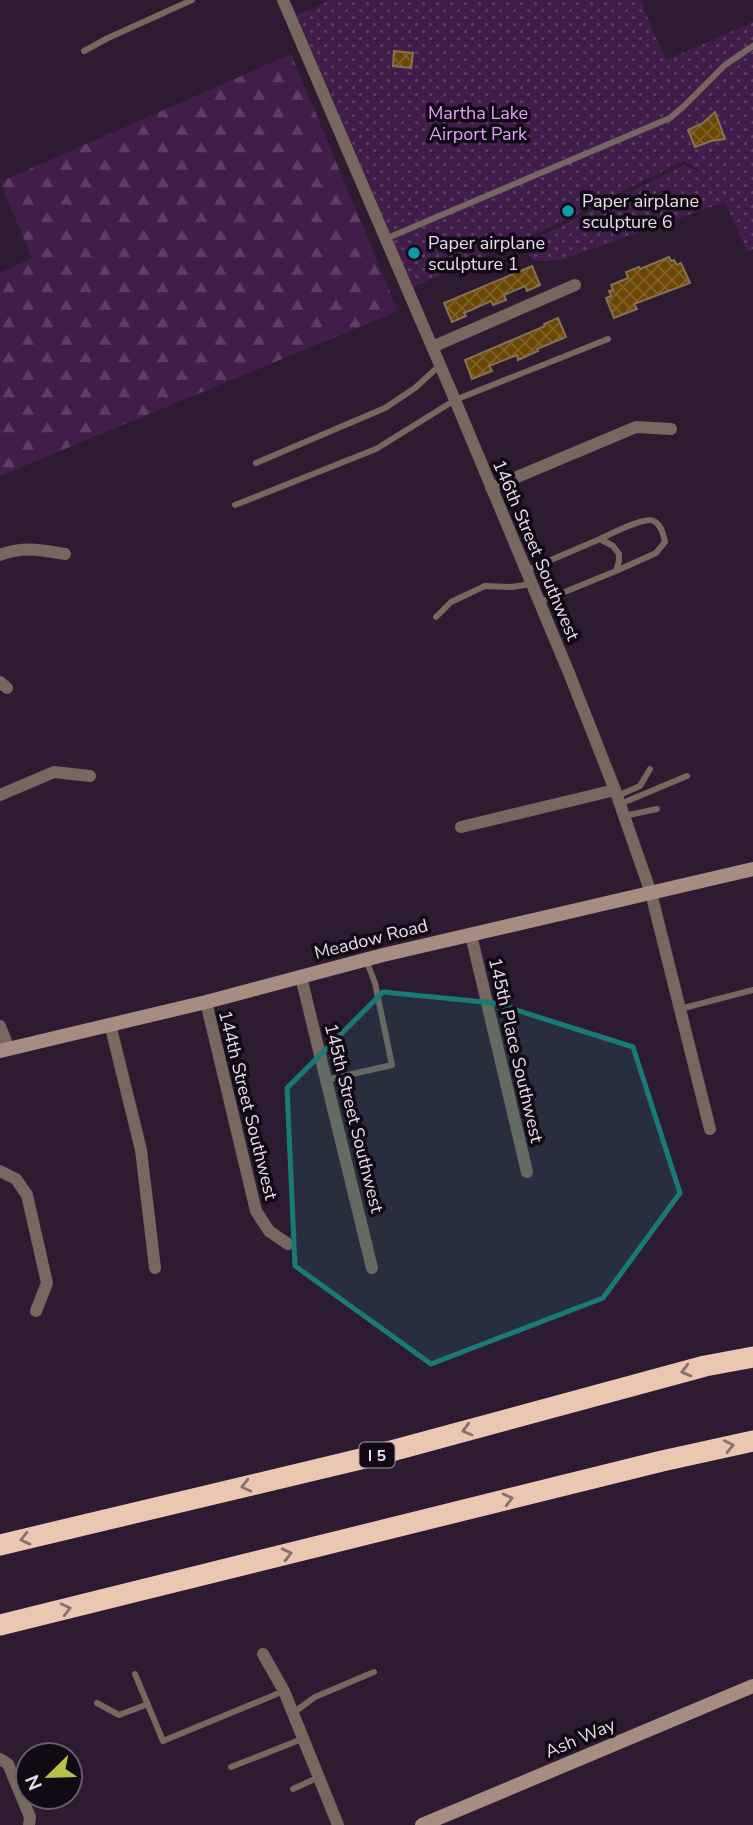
<svg xmlns="http://www.w3.org/2000/svg" width="753" height="1825" font-family="'Nunito Sans',sans-serif">
	<style>
		.forest { fill: url(#forest-firs) }
		.park { fill: url(#park-dots) }
		.building { fill: url(#building-cross-hatch); stroke: #877155; stroke-width: 2 }
		.lines { fill: none; stroke-linecap: round; stroke-linejoin: round }
		.lane { stroke: #76675f; stroke-width: 6 }
		.street { stroke: #76675f; stroke-width: 12 }
		.secondary { stroke: #a58d81; stroke-width: 14 }
		.highway { stroke: #ebc6b3; stroke-width: 21 }
		.oneway { stroke: #89716b }
		.marked { fill: #1a7b74; fill-opacity: 0.2; stroke: #1a7b74; stroke-width: 5; stroke-linejoin: round }
		.culture-dot { fill: #0f9aa8; stroke: #110913; stroke-width: 2.5 }
		.labels { text-anchor: middle; stroke-width: 7; stroke-linejoin: round; paint-order: stroke }
		.shield { fill: #110913; stroke: #a89dab; stroke-width: 2 }
		.shield-label { font-size: 16px; font-weight: bold; fill: #e9ddec }
		.park-label { font-size: 18px; fill: #e6a1f8; stroke: #110913 }
		.poi-label { font-size: 18px; fill: #e9ddec; stroke: #110913; text-anchor: start }
		.street-label { font-size: 18px; fill: #e9ddec; stroke: #110913 }
	</style>
	<defs>
		<pattern id="forest-firs" width="22" height="20" patternUnits="userSpaceOnUse" patternTransform="scale(1.75)"><rect width="22" height="20" fill="#411e4a"/><path d="M5 1l3.5 6h-7zM16 11l3.5 6h-7z" fill="#5c3e64"/></pattern>
		<pattern id="park-dots" width="8" height="8" patternUnits="userSpaceOnUse" patternTransform="scale(1.75)"><rect width="8" height="8" fill="#411e4a"/><path d="M2 2h.1M6 6h.1" fill="none" stroke="#5c3e64" stroke-width="1.8" stroke-linecap="round"/></pattern>
		<pattern id="building-cross-hatch" width="8" height="8" patternUnits="userSpaceOnUse" patternTransform="scale(1.75)"><rect width="8" height="8" fill="#6c4605"/><path d="M0 0l8 8M0 8l8-8" fill="none" stroke="#81602a"/></pattern>
	</defs>
	<rect width="100%" height="100%" fill="#2d1b32"/>
	<!-- forest -->
	<path class="forest" d="M 291,54 L 398,311 L 0,476 L 0,273 L 32,258 L 0,182 Z"/>
	<!-- park -->
	<path class="park" d="M 331,0 L 640,0 L 666,60 L 753,22 L 753,249 L 747,251 L 725,202 L 561,260 L 535,261 L 529,256 L 526,248 L 529,242 L 684,165 L 707,175 L 684,161 L 515,244 L 413,287 L 297,15 Z"/>
	<!-- building -->
	<path class="building" d="M 394,51 L 413,53 L 411,68 L 393,66 Z
		M 715,112 L 725,139 L 711,141 L 695,147 L 688,130 L 703,123 Z
		M 669,257 L 671,261 L 674,260 L 677,265 L 681,263 L 690,283 L 634,304 L 637,309 L 614,318 L 606,298 L 611,296 L 609,291 L 613,290 L 611,285 L 628,278 L 626,272 L 639,267 L 640,269 Z
		M 532,266 L 540,285 L 527,291 L 525,286 L 504,295 L 506,300 L 493,305 L 491,301 L 464,313 L 466,316 L 452,322 L 444,303 Z
		M 558,318 L 566,337 L 537,349 L 538,351 L 518,360 L 517,355 L 489,366 L 492,371 L 472,379 L 465,360 L 545,326 L 544,324 Z"/>
	<g class="lines">
		<!-- lane -->
		<path class="lane" d="M 84,51 L 108,38 L 192,0
			M 385,239 L 670,118 L 684,106 L 725,65 L 753,46
			M 256,463 L 385,408 L 415,388 L 440,365
			M 235,505 L 376,449 L 455,400 L 608,339
			M 600,539 C 611,534 645,516 654,521 C 662,526 663,534 665,542 L 656,553 L 616,571
			M 525,571 L 600,539 L 613,546 L 619,554 L 619,561 L 616,571 L 540,602
			M 436,617 L 451,602 L 485,586 L 512,587 L 531,584
			M 617,796 L 640,786 L 650,769
			M 620,804 L 687,776
			M 624,816 L 657,809
			M 680,1009 L 753,990
			M 326,1080 L 392,1065 L 375,983 L 366,960
			M 135,1674 L 163,1741 L 284,1691
			M 97,1703 L 119,1715 L 148,1704
			M 293,1713 L 315,1697 L 374,1672
			M 231,1767 L 302,1739
			M 293,1789 L 319,1777"/>
		<!-- street -->
		<path class="street" d="M 283,0 L 455,400 L 569,673 L 615,790 L 651,893 L 710,1129
			M 432,347 L 575,285
			M 491,488 L 636,427 L 671,429
			M 0,555 C 24,546 41,550 65,554
			M 0,682 L 7,688
			M 0,795 L 54,772 L 90,776
			M 461,827 L 615,790
			M 471,935 L 527,1172
			M 301,977 L 372,1268
			M 206,1002 L 256,1211 L 269,1231 L 288,1244
			M 110,1024 L 141,1150 L 155,1268
			M 0,1026 L 9,1049
			M 0,1171 L 16,1179 L 27,1195 L 47,1283 L 36,1311
			M 263,1654 L 284,1691 L 338,1825
			M 0,1759 L 8,1764 L 30,1817 L 29,1825"/>
		<!-- secondary -->
		<path class="secondary" d="M 0,1051 L 206,1002 L 383,955 L 753,869
			M 422,1825 L 753,1686"/>
		<!-- highway -->
		<path class="highway" d="M 0,1545 L 369,1457 L 705,1366 L 753,1357
			M 0,1625 L 662,1461 L 753,1441"/>
	</g>
	<!-- one-way arrows -->
	<defs><path id="oneway-chevron" d="M-2-3.5L2.5 0L-2 3.5" fill="none" stroke-width="1.6" stroke-linecap="round" stroke-linejoin="round" transform="scale(1.75)"/></defs>
	<g class="oneway">
		<use href="#oneway-chevron" transform="translate(686 1371) rotate(165)"/>
		<use href="#oneway-chevron" transform="translate(467 1430) rotate(165)"/>
		<use href="#oneway-chevron" transform="translate(729 1446) rotate(-12)"/>
		<use href="#oneway-chevron" transform="translate(246 1486) rotate(167)"/>
		<use href="#oneway-chevron" transform="translate(508 1499) rotate(-14)"/>
		<use href="#oneway-chevron" transform="translate(25 1539) rotate(166)"/>
		<use href="#oneway-chevron" transform="translate(287 1554) rotate(-14)"/>
		<use href="#oneway-chevron" transform="translate(66 1609) rotate(-14)"/>
	</g>
	<!-- marked area -->
	<path class="marked" d="M 383,992 L 494,1003 L 633,1047 L 680,1193 L 603,1298 L 431,1364 L 295,1266 L 287,1088 Z"/>
	<!-- markers -->
	<g class="culture-dot">
		<circle cx="568" cy="211" r="7"/>
		<circle cx="414" cy="253" r="7"/>
	</g>
	<g class="labels">
		<!-- shield labels -->
		<rect class="shield" x="359.5" y="1442.5" width="35" height="25" rx="5"/>
		<g class="shield-label">
			<text x="377" y="1461">I 5</text>
		</g>
		<!-- park labels -->
		<g class="park-label">
			<text x="478" y="119">Martha Lake<tspan x="478" dy="21">Airport Park</tspan></text>
		</g>
		<!-- poi labels -->
		<g class="poi-label">
			<text x="582" y="207">Paper airplane<tspan x="582" dy="21">sculpture 6</tspan></text>
			<text x="428" y="249">Paper airplane<tspan x="428" dy="21">sculpture 1</tspan></text>
		</g>
		<!-- street labels -->
		<g class="street-label">
			<text transform="translate(536 550) rotate(67)" y="6">146th Street Southwest</text>
			<text transform="translate(371 939) rotate(-14)" y="6">Meadow Road</text>
			<text transform="translate(516 1050) rotate(77)" y="6">145th Place Southwest</text>
			<text transform="translate(248 1105) rotate(76)" y="6">144th Street Southwest</text>
			<text transform="translate(354 1118) rotate(76)" y="6">145th Street Southwest</text>
			<text transform="translate(580 1738) rotate(-23)" y="6">Ash Way</text>
		</g>
	</g>
	<!-- north arrow -->
	<g transform="translate(49 1776) rotate(247)"><circle r="33" fill="#110913" stroke="#675e6a" stroke-width="2"/>
	<path d="M0-5L12 26L0 18L-12 26Z" fill="#b9c046"/>
	<text y="-10" font-size="19" font-weight="bold" text-anchor="middle" fill="#e9ddec">N</text>
	</g>
</svg>
